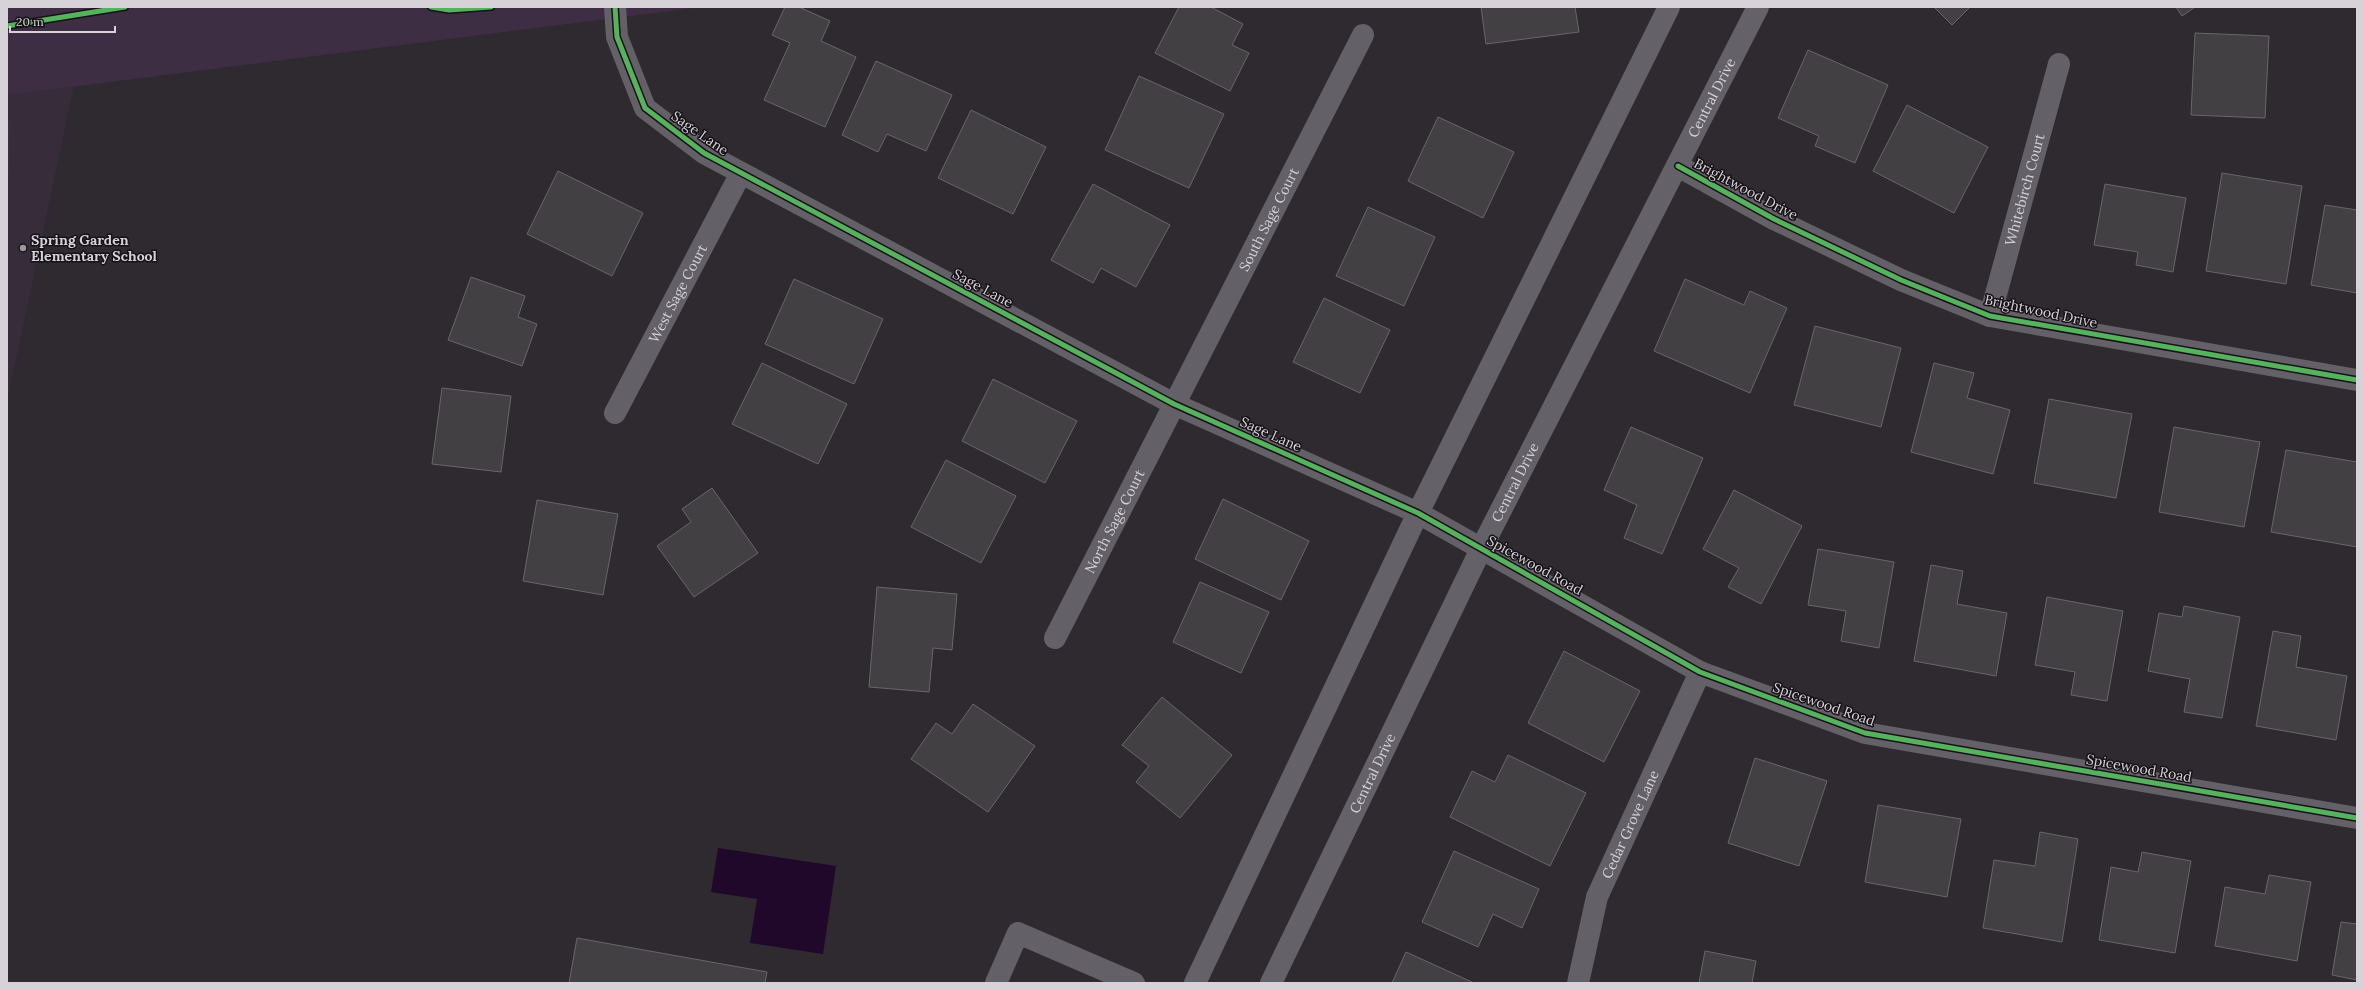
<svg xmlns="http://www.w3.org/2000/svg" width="2364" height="990" font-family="Lora,serif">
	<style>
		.built { fill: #362c3a }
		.green { fill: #3d2e43 }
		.water { fill: #1f0829 }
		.building { fill: #434044; stroke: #69666b }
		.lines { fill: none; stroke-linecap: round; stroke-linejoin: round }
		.minor { stroke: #646067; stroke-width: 22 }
		.major { stroke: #656168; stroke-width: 22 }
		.cycleway-casing { stroke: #161217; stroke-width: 8 }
		.cycleway { stroke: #56b35d; stroke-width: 5 }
		.poi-dot { fill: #9b979d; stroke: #161217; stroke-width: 1.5 }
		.labels { text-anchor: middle; stroke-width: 3; stroke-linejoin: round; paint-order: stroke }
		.street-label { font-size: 14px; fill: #d6d2d8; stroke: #161217 }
		.poi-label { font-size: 14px; font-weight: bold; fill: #d6d2d8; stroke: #161217; text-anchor: start }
	</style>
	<rect width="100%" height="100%" fill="#2e2a30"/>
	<!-- built -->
	<path class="built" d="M 74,86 L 7,402 L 7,95 Z"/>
	<!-- green -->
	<path class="green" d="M 7,7 L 702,7 L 7,95 Z
		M 7,121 L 10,121 L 8,213 L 7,213 Z"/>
	<!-- water -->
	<path class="water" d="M 718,848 L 836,866 L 823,954 L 750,943 L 757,899 L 711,892 Z"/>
	<!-- building -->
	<path class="building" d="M 785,7 L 799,7 L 830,21 L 821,41 L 856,57 L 825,127 L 764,100 L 790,43 L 772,35 Z
		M 1179,7 L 1211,7 L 1243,24 L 1232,45 L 1249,53 L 1230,91 L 1155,53 Z
		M 1481,7 L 1575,7 L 1579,32 L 1486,44 Z
		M 1934,7 L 1970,7 L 1952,25 Z
		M 2176,7 L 2195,7 L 2182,16 Z
		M 2195,33 L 2269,36 L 2265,118 L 2191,115 Z
		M 1808,50 L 1888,85 L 1855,163 L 1815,146 L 1819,136 L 1778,118 Z
		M 876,61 L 952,95 L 926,151 L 887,134 L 878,152 L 842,135 Z
		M 1139,76 L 1224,114 L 1189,188 L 1105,150 Z
		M 1907,105 L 1988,147 L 1954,213 L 1873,171 Z
		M 971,110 L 1046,147 L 1013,214 L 938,178 Z
		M 1438,117 L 1514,152 L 1483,218 L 1408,181 Z
		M 558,171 L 643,213 L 612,276 L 527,234 Z
		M 2222,173 L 2302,186 L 2286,284 L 2206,271 Z
		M 1093,184 L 1170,225 L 1136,287 L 1101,268 L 1093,283 L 1051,260 Z
		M 2105,184 L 2186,198 L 2173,272 L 2136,265 L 2138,252 L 2094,245 Z
		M 2325,205 L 2357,210 L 2357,293 L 2311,285 Z
		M 1368,207 L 1435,237 L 1404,306 L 1336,276 Z
		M 471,277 L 525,296 L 518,317 L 537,324 L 522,366 L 448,340 Z
		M 794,279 L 883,319 L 854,384 L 765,344 Z
		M 1685,279 L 1744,305 L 1750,291 L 1787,308 L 1750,393 L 1654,351 Z
		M 1324,298 L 1390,330 L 1360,393 L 1293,362 Z
		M 1815,326 L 1901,348 L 1881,427 L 1794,405 Z
		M 762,363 L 847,404 L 818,464 L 732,424 Z
		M 1934,363 L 1974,373 L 1967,398 L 2010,410 L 1993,474 L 1911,452 Z
		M 993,379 L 1077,421 L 1045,483 L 962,441 Z
		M 442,388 L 511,396 L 501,472 L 432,464 Z
		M 2049,399 L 2132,414 L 2116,498 L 2034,483 Z
		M 1631,427 L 1703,458 L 1662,554 L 1624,538 L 1637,505 L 1604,490 Z
		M 2174,427 L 2260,442 L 2244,527 L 2159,512 Z
		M 2286,450 L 2357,462 L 2357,547 L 2271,532 Z
		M 946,460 L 1016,496 L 981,563 L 911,527 Z
		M 712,488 L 758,553 L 694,597 L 657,546 L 691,522 L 682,509 Z
		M 1734,490 L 1802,526 L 1761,604 L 1728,587 L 1739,568 L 1703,549 Z
		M 1223,499 L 1309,541 L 1281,600 L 1195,559 Z
		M 537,500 L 618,514 L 603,595 L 523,581 Z
		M 1818,549 L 1894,562 L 1879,648 L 1841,641 L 1846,611 L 1808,605 Z
		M 1931,565 L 1963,571 L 1957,604 L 2007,613 L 1996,676 L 1914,661 Z
		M 1200,582 L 1269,612 L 1241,673 L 1173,642 Z
		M 877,587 L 957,594 L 952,650 L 933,648 L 929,692 L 869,687 Z
		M 2047,597 L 2123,611 L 2107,701 L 2071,695 L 2075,672 L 2035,665 Z
		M 2184,606 L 2240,617 L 2222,718 L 2184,712 L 2190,679 L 2148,671 L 2159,613 L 2182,617 Z
		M 2273,631 L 2301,636 L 2296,667 L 2347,676 L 2336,740 L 2256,726 Z
		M 1564,651 L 1640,691 L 1604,762 L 1528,723 Z
		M 1162,697 L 1232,755 L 1180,818 L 1136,782 L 1149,766 L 1122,745 Z
		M 973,704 L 1035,746 L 988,812 L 911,759 L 936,723 L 952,734 Z
		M 1508,755 L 1586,793 L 1550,866 L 1450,817 L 1472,771 L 1495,782 Z
		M 1755,758 L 1827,781 L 1799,866 L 1728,843 Z
		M 1878,805 L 1961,819 L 1947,897 L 1865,882 Z
		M 2040,832 L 2078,839 L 2062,942 L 1983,928 L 1994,860 L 2035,866 Z
		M 1454,851 L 1539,889 L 1522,928 L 1493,914 L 1478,947 L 1422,922 Z
		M 2142,852 L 2191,861 L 2175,953 L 2099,940 L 2111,867 L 2138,872 Z
		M 2269,875 L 2311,882 L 2297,961 L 2215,946 L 2225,887 L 2265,894 Z
		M 2341,922 L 2357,924 L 2357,980 L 2332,975 Z
		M 577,938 L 767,972 L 765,983 L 569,983 Z
		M 1705,951 L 1756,961 L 1752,983 L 1699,983 Z
		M 1406,952 L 1474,983 L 1392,983 Z"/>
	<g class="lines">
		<!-- minor -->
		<g class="minor">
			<path d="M 615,7 L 617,37 L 645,108 L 704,153 L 1174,404 L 1418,513 L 1700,672 L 1865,733 L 2357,818"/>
			<path d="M 1678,166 L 1774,219 L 1901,280 L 1990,316 L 2357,380"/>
			<path id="s1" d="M 1990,316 L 2059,64"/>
			<path id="s2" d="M 615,413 L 741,173"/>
			<path id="s3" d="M 1055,638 L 1363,35"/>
			<path d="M 996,983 L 1018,933 L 1134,983"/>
			<path id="s4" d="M 1578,983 L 1597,897 L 1700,672"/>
		</g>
		<!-- major -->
		<g class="major">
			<path d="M 1195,983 L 1418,513 L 1669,7"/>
			<path id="s5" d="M 1271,983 L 1481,549 L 1758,7"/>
		</g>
		<!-- cycleway casing -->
		<g class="cycleway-casing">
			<path id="cycleway" d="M 431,7 L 449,10 L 491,7
				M 615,7 L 617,37 L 645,108 L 704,153 L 1174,404 L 1418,513 L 1700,672 L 1865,733 L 2357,818
				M 7,26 L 125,7
				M 1678,166 L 1774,219 L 1901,280 L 1990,316 L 2357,380"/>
		</g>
		<!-- cycleway -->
		<use href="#cycleway" class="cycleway"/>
	</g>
	<!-- markers -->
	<circle class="poi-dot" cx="23" cy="248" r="4"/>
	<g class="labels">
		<!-- street labels -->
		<g class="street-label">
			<text dy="5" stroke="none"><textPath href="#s5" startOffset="989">Central Drive</textPath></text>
			<text transform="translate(700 133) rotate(35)" y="5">Sage Lane</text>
			<text transform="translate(1746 189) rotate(28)" y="5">Brightwood Drive</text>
			<text dy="5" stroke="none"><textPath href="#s1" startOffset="131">Whitebirch Court</textPath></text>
			<text dy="5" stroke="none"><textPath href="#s3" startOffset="470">South Sage Court</textPath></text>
			<text transform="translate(983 288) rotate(28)" y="5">Sage Lane</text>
			<text dy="5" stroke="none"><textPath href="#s2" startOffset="135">West Sage Court</textPath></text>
			<text transform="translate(2041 311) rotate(12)" y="5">Brightwood Drive</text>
			<text transform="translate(1271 434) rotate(24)" y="5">Sage Lane</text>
			<text dy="5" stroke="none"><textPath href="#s5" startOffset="557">Central Drive</textPath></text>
			<text dy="5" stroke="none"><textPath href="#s3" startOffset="131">North Sage Court</textPath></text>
			<text transform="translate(1535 565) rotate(29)" y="5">Spicewood Road</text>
			<text transform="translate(1824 704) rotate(19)" y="5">Spicewood Road</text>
			<text transform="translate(2139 768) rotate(10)" y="5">Spicewood Road</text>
			<text dy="5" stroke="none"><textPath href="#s5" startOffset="233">Central Drive</textPath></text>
			<text dy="5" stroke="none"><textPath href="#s4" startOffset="168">Cedar Grove Lane</textPath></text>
		</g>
		<!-- poi labels -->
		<g class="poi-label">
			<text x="31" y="245">Spring Garden<tspan x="31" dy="16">Elementary School</tspan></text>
		</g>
	</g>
	<!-- border -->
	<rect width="2364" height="990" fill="none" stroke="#d6d2d8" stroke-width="16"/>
	<!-- scale -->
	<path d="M10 26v6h105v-6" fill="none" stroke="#d6d2d8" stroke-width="2"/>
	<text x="16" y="26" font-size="12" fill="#d6d2d8" stroke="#161217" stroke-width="3" paint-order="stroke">20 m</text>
</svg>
